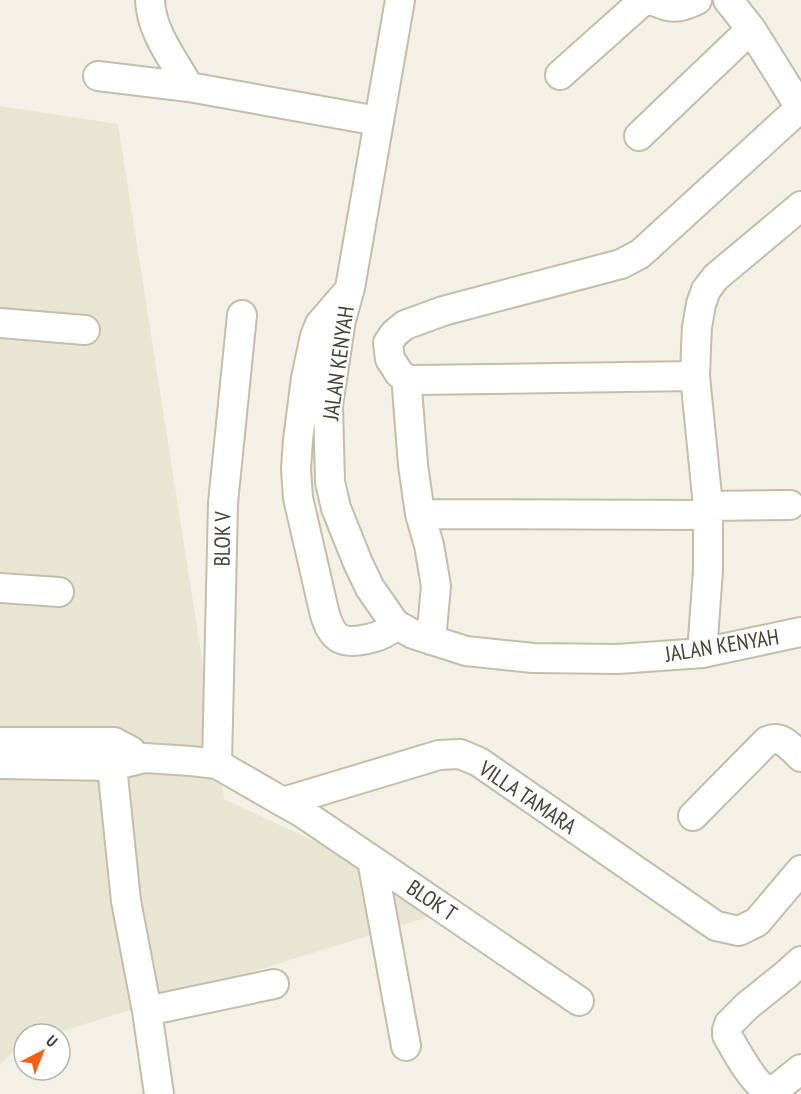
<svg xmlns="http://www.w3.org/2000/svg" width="801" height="1094" font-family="'PT Sans Narrow',sans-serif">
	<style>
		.residential { fill: #e8e5d3 }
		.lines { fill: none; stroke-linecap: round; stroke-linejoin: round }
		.minor-casing { stroke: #c2beaa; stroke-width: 32 }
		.minor { stroke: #fff; stroke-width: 28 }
		.labels { text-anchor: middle; stroke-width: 4.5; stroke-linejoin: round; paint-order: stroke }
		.street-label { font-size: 22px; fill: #464234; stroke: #fff }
	</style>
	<rect width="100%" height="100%" fill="#f3f1e5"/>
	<!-- residential -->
	<path class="residential" d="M 0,106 L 118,124 L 224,799 L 457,908 L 53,1034 L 24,1034 L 24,1043 L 21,1044 L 0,1065 Z"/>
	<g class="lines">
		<!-- minor casing -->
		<g class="minor-casing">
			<path id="minor" d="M 150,0 C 151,32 174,60 189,87
				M 400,0 L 350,288 L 341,320 L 328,405 L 330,482 L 336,508 L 358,563 L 370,588 L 395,624 L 413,634 L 466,651 L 533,658 L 618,659 L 702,653 L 801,632
				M 652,0 C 670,9 679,9 697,0
				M 728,0 L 751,29 L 801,109
				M 560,75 L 644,0
				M 98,76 L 189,87 L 378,121
				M 639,136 L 751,29
				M 345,295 L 320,324 L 315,336 L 306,378 L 298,440 L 296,469 L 298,498 L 325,615 C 328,624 332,635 341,639 C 352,644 378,638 388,631 C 391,629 393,626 395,624
				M 0,323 L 85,330
				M 409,382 L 399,373 L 390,359 L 388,343 L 394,334 L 405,325 L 443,311 L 621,264 L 640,254 L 800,108
				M 708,506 L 790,505
				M 420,514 L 708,515
				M 0,588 L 59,592
				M 431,640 L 436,586 L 429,545 L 420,514 L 413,465 L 407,388 L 409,382 L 414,380 L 695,376
				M 702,653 L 708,570 L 708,506 L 695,376 L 696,348 L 697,327 L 701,304 L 706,290 L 716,277 L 801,206
				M 0,742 L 114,742 L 131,751
				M 114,742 L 112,766 L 126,901 L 147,1011 L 159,1094
				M 0,764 L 112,766 L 145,758 L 191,761 L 217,764 L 283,802 L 439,755 L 460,754 L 479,762 L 716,926 L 739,931 L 757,922 L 801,870
				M 217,764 L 223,503 L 242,315
				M 283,802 L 301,812 L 372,860 L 579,1001
				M 693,816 L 767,741 C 782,734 791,748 801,757
				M 372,860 L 406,1046
				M 801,961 L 788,973 L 747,1006 L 729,1024 L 727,1030 L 727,1035 C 735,1049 755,1087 770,1091 L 781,1085 L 801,1069
				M 147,1011 L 274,984"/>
		</g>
		<!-- minor -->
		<use href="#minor" class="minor"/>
	</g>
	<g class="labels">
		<!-- street labels -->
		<g class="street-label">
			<text transform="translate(338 363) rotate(-82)" y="8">JALAN KENYAH</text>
			<text transform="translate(222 539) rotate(-89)" y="8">BLOK V</text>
			<text transform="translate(722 645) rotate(-9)" y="8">JALAN KENYAH</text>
			<text transform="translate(528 797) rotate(34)" y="8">VILLA TAMARA</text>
			<text transform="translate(432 900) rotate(34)" y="8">BLOK T</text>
		</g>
	</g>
	<!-- north arrow -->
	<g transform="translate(42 1052) rotate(42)"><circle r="28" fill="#ffffff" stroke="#b5b3ae" stroke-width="1.5"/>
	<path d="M0-4.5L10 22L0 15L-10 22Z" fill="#ff5e10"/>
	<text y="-9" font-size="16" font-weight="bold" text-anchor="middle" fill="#464234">U</text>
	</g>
</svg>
